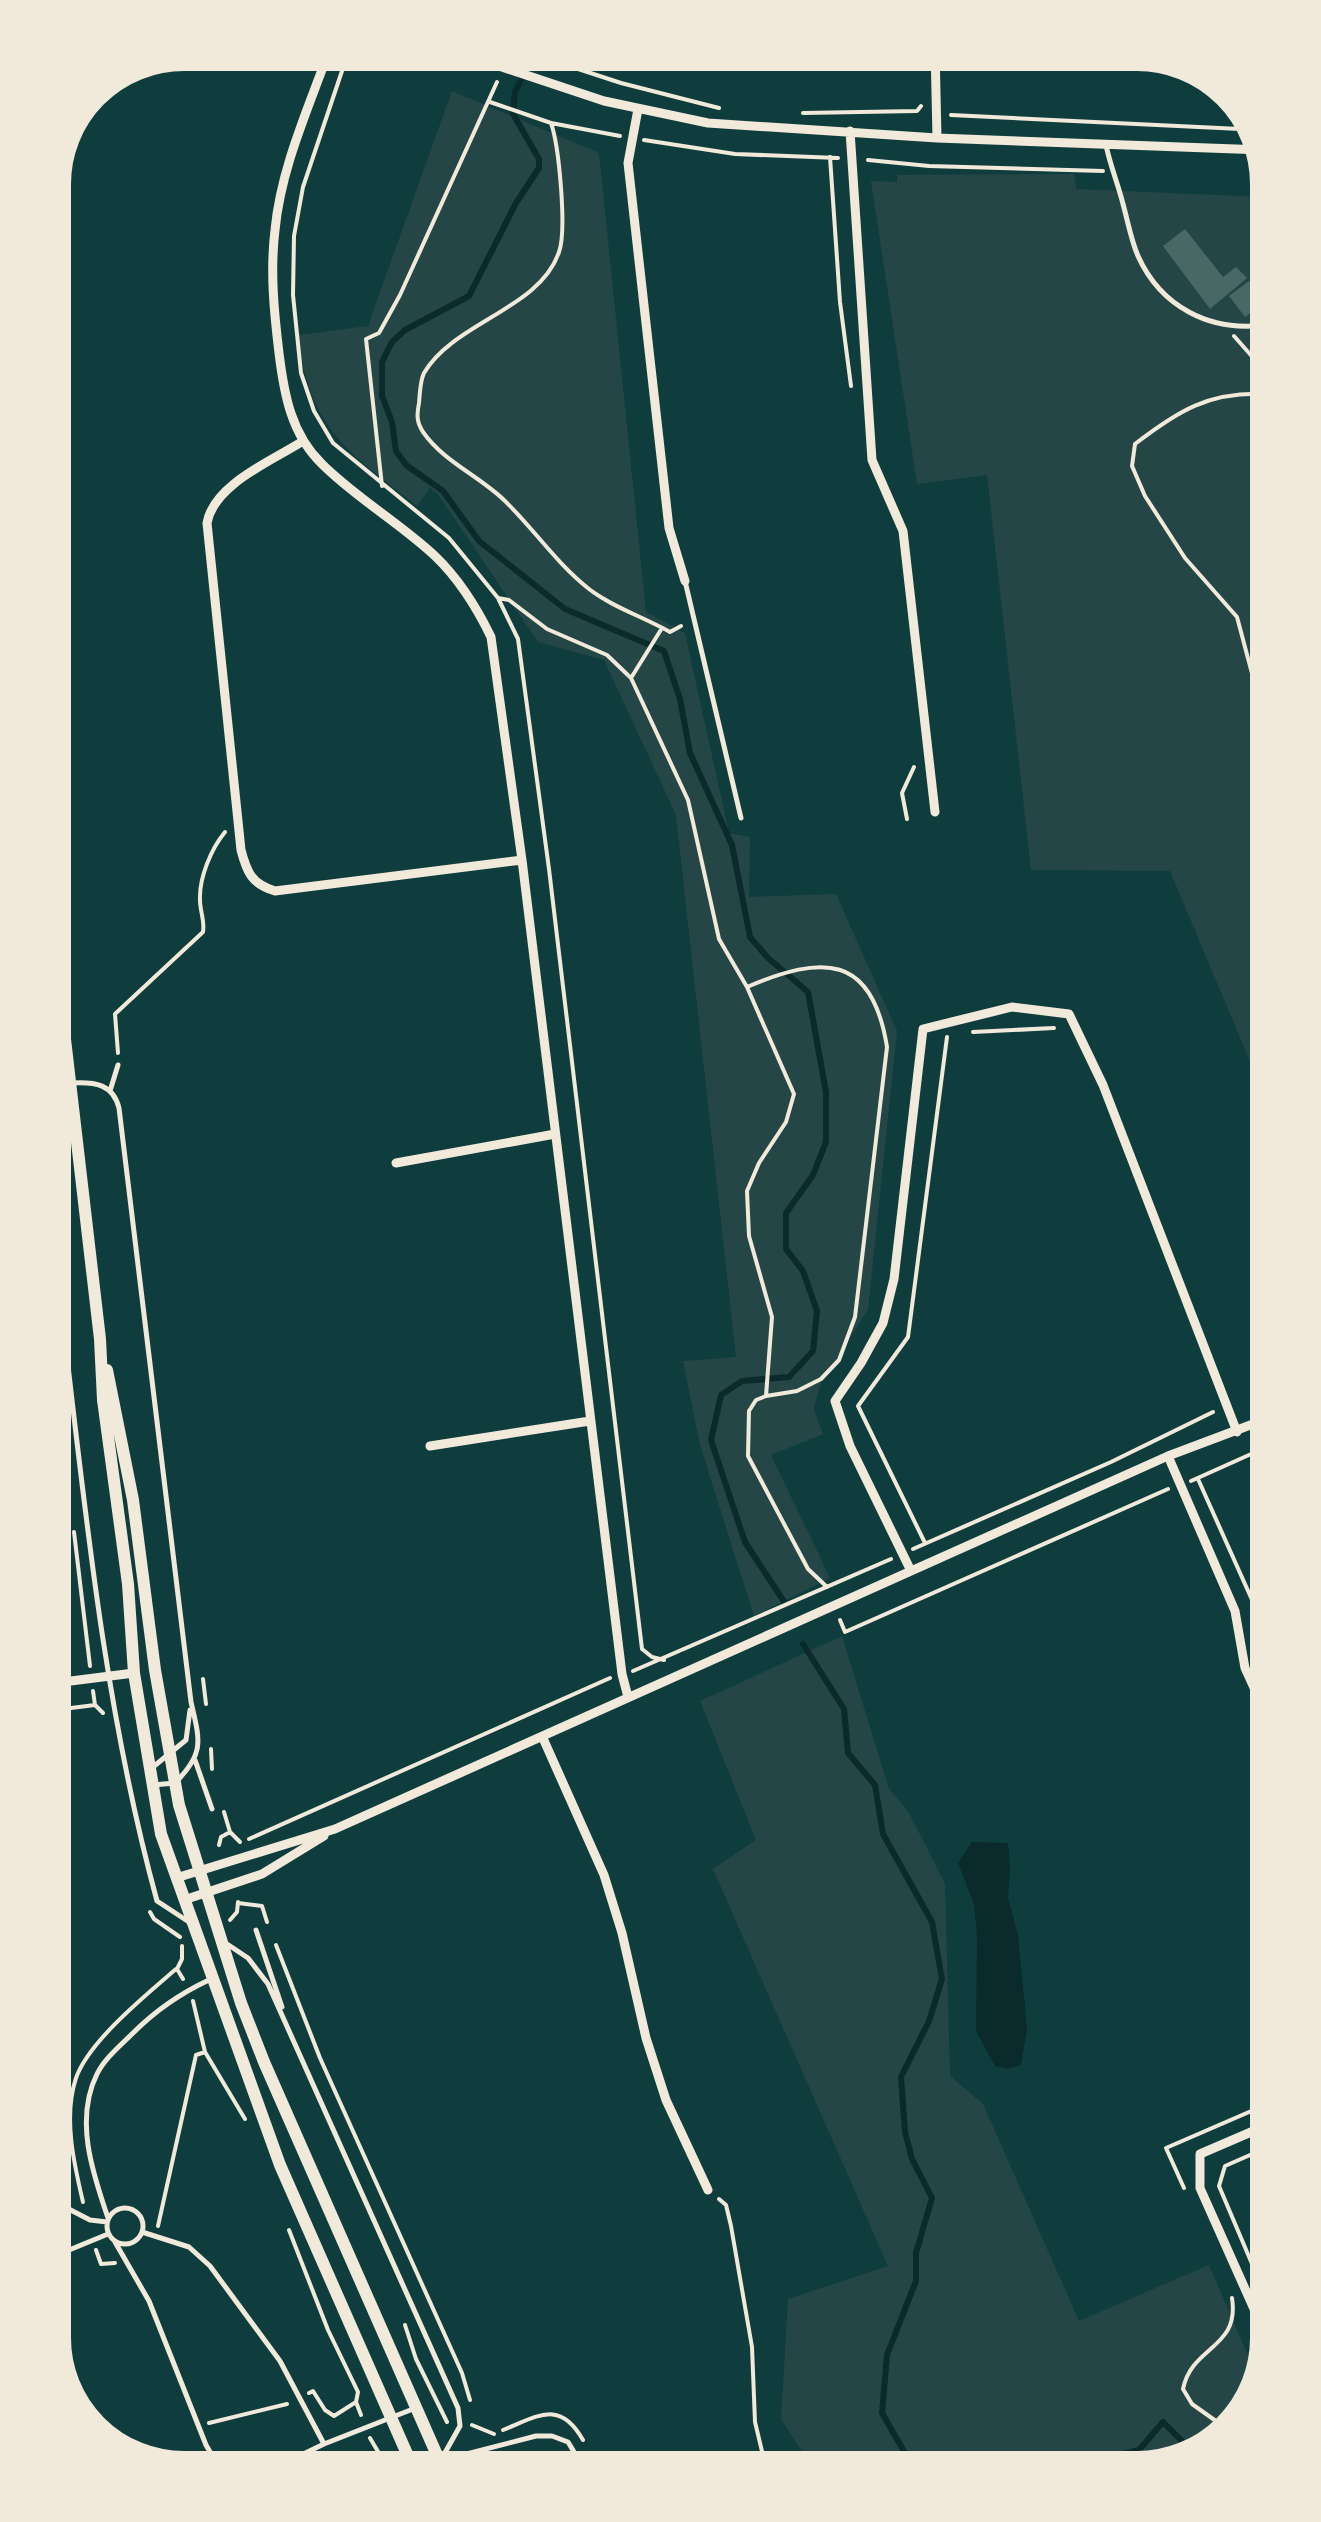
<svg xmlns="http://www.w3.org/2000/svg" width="1321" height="2522" font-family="Cabin,sans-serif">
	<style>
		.green { fill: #244646 }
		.water { fill: #0a2a2b }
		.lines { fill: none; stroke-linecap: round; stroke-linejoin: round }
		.stream { stroke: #0a2a2b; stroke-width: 6 }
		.building { fill: #486865 }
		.path { stroke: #f1e9da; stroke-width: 4 }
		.service { stroke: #f1e9da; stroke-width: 5 }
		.minor { stroke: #f1e9da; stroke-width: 9 }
		.secondary { stroke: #f1e9da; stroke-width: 12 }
		.rim { fill: none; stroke: #f1e9da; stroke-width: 12 }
	</style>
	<rect width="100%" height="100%" fill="#0f3d3e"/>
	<!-- green -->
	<path class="green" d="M 452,91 L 599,153 L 646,612 L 685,633 L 729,833 L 750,837 L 749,897 L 836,894 L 897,1031 L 868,1309 L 820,1385 L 814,1409 L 823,1434 L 771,1455 L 830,1578 L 754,1616 L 700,1445 L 683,1361 L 736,1357 L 676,815 L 604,660 L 538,642 L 437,493 L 430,488 L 417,506 C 346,450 310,430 298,335 L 368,326 Z
		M 1074,174 L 1076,189 L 1263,197 L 1268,1104 L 1170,871 L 1031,870 L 987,475 L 917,484 L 871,181 L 897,182 L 897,175 Z
		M 842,1636 L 889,1789 L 908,1811 L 945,1884 L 950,2076 L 983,2104 L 1079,2321 L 1209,2265 L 1260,2383 L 1250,2414 L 1190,2464 L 813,2468 L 781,2419 L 788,2299 L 888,2266 L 713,1869 L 756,1840 L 700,1701 Z"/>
	<!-- water -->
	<path class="water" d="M 972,1842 L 1008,1843 L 1010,1869 L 1008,1898 L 1018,1935 L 1027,2029 L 1021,2065 L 1007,2069 L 995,2066 L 976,2031 L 977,1936 L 974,1904 L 958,1863 Z"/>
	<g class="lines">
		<!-- stream -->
		<path class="stream" d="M 542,48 L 535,51 L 515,92 L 513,114 L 539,159 L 539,168 L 516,203 L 469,296 L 405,330 L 392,342 L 382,362 L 382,396 L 392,422 L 396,451 L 406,465 L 443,491 L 479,541 L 565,609 L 664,651 L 680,699 L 690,753 L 732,845 L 750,937 L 768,958 L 808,992 L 826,1092 L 826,1142 L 813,1175 L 786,1213 L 786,1249 L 803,1271 L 817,1311 L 813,1351 L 789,1377 L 742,1381 L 721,1395 L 711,1440 L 745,1542 L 785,1603
			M 803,1644 L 844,1709 L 848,1753 L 875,1785 L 883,1834 L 932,1922 L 942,1979 L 929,2021 L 901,2077 L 905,2132 L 912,2159 L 932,2198 L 916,2253 L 916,2281 L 887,2355 L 882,2413 L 913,2467
			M 1079,2465 L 1139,2450 L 1163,2422 L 1198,2457"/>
	</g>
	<!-- building -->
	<path class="building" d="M 1185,229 L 1223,277 L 1236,267 L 1247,278 L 1210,309 L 1163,246 Z
		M 1249,281 L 1264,297 L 1264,303 L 1245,317 L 1229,296 Z
		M 1265,651 L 1266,702 L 1263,702 L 1256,652 Z"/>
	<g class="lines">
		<!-- path -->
		<path class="path" d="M 514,48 L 621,83 L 719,108
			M 344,52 L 343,68 L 303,187 L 294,236 L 293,295 L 301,373 L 314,411 L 333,443 L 449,538 L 498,598 L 518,639 L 549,869 L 642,1649 L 652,1657 L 664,1660
			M 567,66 L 574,58 L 596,48
			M 490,102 L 551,123 C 559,146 567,230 559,252 C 540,309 454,322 424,373 C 420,381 420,393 419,403 C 417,414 416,421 423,432 C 444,462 478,475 504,500 C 534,529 556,563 589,589 C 612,607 644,617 670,632 L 681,626
			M 803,113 L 917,111 L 921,106
			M 951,115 L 1261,130
			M 551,123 L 620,136
			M 644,140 L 735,154 L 838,158
			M 830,157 L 840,302 L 851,386
			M 868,160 L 929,166 L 1103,171
			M 1234,336 L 1264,370
			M 1264,394 C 1208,392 1178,411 1135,444 L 1132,466 L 1145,496 L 1185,558 L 1237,617 L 1266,726
			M 382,486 L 366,339 L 379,333 L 400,295 L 497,82
			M 498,598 L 509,600 L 547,629 L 607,655 L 631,678
			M 662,628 L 631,678 L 688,800 L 719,939 L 747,987 L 794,1094 L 786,1122 L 759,1163 L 747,1191 L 749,1236 L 772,1317 L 766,1396 L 756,1400 L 749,1411 L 748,1456 L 808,1569 L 827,1587
			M 907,819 L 902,793 L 914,767
			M 747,987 C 822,955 872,953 887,1047 L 855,1317 L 839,1360 L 821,1379 L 797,1391 L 766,1396
			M 973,1032 L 1054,1028
			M 118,1053 L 115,1014 L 203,932 C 205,920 200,912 200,900 C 199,878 211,849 225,832
			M 1259,1397 L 1269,1393
			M 1198,1479 L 1270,1640
			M 1191,1481 L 1269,1446
			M 74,1532 L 90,1666
			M 925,1543 L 858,1406 L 908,1337 L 947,1037
			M 913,1549 L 1111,1462 L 1213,1412
			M 840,1620 L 845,1632 L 1168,1489
			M 633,1671 L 891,1559
			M 203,1679 L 206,1704
			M 93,1691 L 95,1705 L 103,1713
			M 55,1710 L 95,1705
			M 211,1749 L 212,1769
			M 224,1812 L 230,1832
			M 249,1839 L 610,1678
			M 219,1845 L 221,1837 L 230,1832 L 240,1842
			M 238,1903 L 262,1906 L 267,1922
			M 150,1912 L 154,1919 L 180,1937
			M 230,1920 L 237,1912 L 238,1902
			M 276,1945 L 320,2058 L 462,2373 L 470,2400
			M 182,1946 L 182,1959 L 177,1969 L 183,1979
			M 193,2001 L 205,2052 L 245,2119
			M 1184,2188 L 1166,2148 L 1272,2102
			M 719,2199 L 726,2205 L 731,2226 L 752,2347 L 755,2422 L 766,2468
			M 83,2202 C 74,2164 63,2117 76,2078 C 89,2041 146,1995 176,1969
			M 158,2226 L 196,2055 L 205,2052
			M 289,2230 L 328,2330 L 358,2392 L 356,2402 L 361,2415
			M 96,2250 L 101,2264 L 115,2263
			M 1261,2285 L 1219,2186 L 1225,2166 L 1273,2145
			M 405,2325 L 416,2359 L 447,2422
			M 309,2393 L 313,2391 L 325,2410 L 334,2416 L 356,2402
			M 209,2423 L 287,2404
			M 472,2425 L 494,2434
			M 503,2430 C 538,2416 560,2399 583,2440
			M 1230,2431 L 1192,2404 L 1183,2389 C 1192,2345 1240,2349 1232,2298
			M 370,2438 L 390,2472"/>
		<!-- service -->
		<path class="service" d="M 1106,145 C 1110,165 1118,184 1123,204 C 1128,222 1131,240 1138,256 C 1161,307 1210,332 1264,325
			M 685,581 L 741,818
			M 73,1083 C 95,1082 113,1084 119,1108 L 191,1702 C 200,1741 205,1753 175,1783 L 153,1785
			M 110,1091 L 118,1065
			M 53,1241 C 81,1461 98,1686 157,1901 L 189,1922
			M 195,1760 L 212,1809
			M 153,1767 L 186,1740 L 190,1710
			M 256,1930 L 282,2007
			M 227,1944 L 248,1958 L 268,1984 L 458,2408 L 460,2426 L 442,2458
			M 57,2203 L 90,2220 L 107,2222
			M107 2226a18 18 0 1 1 36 0a18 18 0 1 1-36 0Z
			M 108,2218 C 93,2174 74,2120 97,2074 C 105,2058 120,2046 133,2033 C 156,2010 179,1994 209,1980
			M 142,2232 L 189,2247 L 210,2266 L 280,2361 L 324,2444
			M 115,2242 L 149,2301 L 206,2445 L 223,2474
			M 57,2255 L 108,2234
			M 295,2459 L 299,2473
			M 443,2462 L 482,2468 L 522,2464
			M 416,2467 L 536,2436 L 552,2436 L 568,2442 L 585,2470
			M 510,2471 C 529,2459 546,2459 566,2470
			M 264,2473 L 324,2444 L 413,2409"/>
		<!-- minor -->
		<path class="minor" d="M 330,48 C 309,107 281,167 275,230 C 270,271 274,312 279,353 C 284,394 291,434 322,464 C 356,498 400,523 435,556 C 459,579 477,608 491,637 L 522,860 L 622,1674 L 628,1697
			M 445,48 L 604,101 L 708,123 L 937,138 L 1263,150
			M 935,48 L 937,138
			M 638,109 L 628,163 L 669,528 L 685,581
			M 850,131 L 872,460 L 903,531 L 935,812
			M 303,441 C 272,461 214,484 207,523 L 241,850 C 247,873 252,884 275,891 L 522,860
			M 396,1163 L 555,1134
			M 430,1446 L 590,1421
			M 1168,1456 L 1235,1611 L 1245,1668 L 1271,1725
			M 911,1571 L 850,1446 L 835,1401 L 861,1363 L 883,1323 L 894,1279 L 923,1029 L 1012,1007 L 1069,1014 L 1103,1085 L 1237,1432
			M 55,1683 L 134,1673
			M 542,1736 L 604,1875 L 622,1933 L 646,2038 L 666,2100 L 708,2190
			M 176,1878 L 335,1829 L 1168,1456 L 1269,1418
			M 184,1900 L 262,1874 L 324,1836
			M 1271,2347 L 1200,2188 L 1200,2154 L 1272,2123"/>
		<!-- secondary -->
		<path class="secondary" d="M 51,919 L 100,1339 L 103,1400 L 128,1584 L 134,1673 L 161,1834 L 280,2165 L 415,2472
			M 107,1370 L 133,1500 L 155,1670 L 179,1805 L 241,2003 L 264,2062 L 444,2471"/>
	</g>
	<!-- crop -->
	<path d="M0 0H1321V2522H0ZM184 65H1137A119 119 0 0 1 1256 184V2338A119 119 0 0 1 1137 2457H184A119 119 0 0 1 65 2338V184A119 119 0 0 1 184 65Z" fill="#f1e9da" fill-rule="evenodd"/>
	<path class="rim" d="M184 65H1137A119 119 0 0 1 1256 184V2338A119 119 0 0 1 1137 2457H184A119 119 0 0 1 65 2338V184A119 119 0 0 1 184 65Z"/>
</svg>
